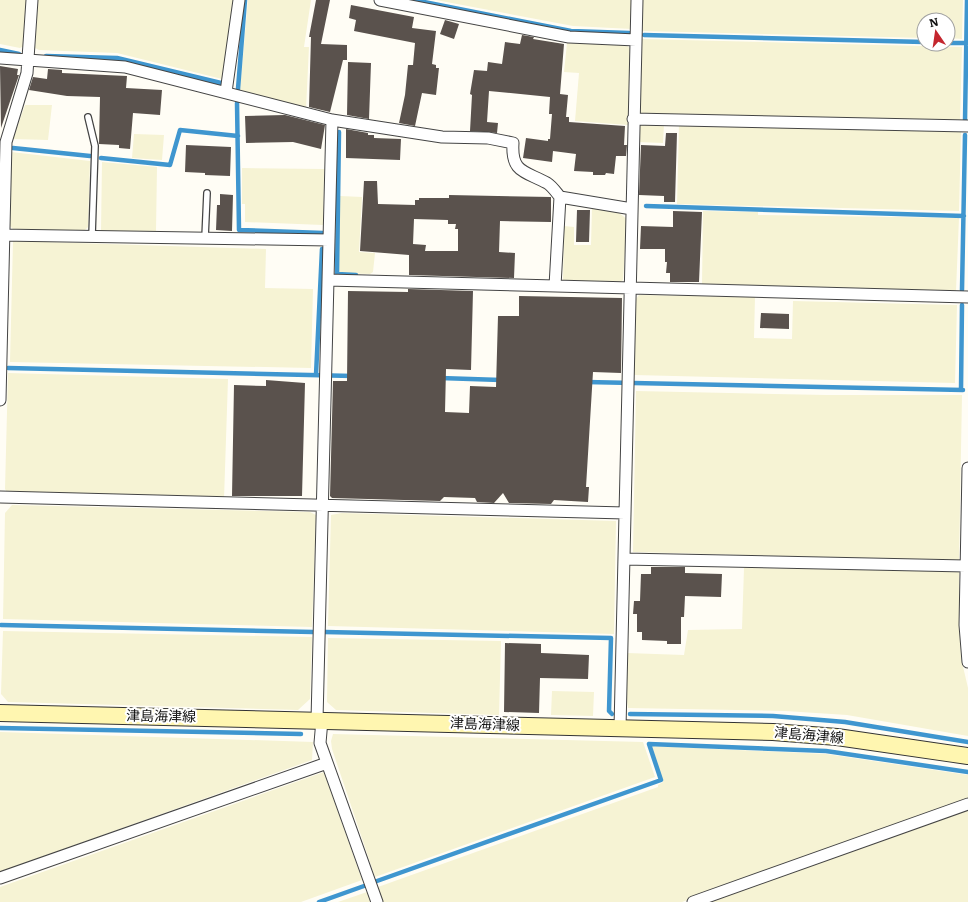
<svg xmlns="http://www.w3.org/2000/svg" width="968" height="902" font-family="Literata,'Noto Sans JP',serif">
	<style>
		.farmland { fill: #f6f3d4 }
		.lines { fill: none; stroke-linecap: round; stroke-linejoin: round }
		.stream { stroke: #3f96cf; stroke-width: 4.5 }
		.building { fill: #5a524d; fill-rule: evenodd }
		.service-casing { stroke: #444; stroke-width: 8 }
		.minor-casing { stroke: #444; stroke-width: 13 }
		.secondary-casing { stroke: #333; stroke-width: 18 }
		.service { stroke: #fff; stroke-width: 5.5 }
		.minor { stroke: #fff; stroke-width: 11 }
		.secondary { stroke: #fff6b0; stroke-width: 16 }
		.labels { text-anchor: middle; stroke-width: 4; stroke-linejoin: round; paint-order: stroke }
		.street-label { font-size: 14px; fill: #111; stroke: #fff }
	</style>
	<rect width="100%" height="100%" fill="#fffdf5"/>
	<!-- farmland -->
	<path class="farmland" d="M 0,0 L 28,0 L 24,46 L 20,48 L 0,44 Z
		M 38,0 L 233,0 L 225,76 L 222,79 L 117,53 L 39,50 L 35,48 Z
		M 248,0 L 311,0 L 304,47 L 309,47 L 306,109 L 240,90 Z
		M 436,0 L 634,0 L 632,29 L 573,26 Z
		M 642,0 L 963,0 L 962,39 L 948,38 L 948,20 L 924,20 L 924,38 L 641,31 Z
		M 641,39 L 962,47 L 960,123 L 643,116 L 639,111 Z
		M 567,43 L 626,45 L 631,49 L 628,125 L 575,121 L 579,73 L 564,72 Z
		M 25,105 L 52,105 L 48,140 L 13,139 Z
		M 644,123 L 664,124 L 663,143 L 637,142 L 638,128 Z
		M 679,124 L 961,132 L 959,211 L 677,204 Z
		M 134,134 L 164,135 L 162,160 L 132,158 Z
		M 11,152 L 90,161 L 88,227 L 84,231 L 14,230 L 9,225 Z
		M 102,162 L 157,167 L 156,231 L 101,231 Z
		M 242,168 L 324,169 L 323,225 L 245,222 L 245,204 L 242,204 Z
		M 340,196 L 362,197 L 359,252 L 375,253 L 373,272 L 370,274 L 338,273 Z
		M 592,207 L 619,213 L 627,219 L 623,280 L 619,283 L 563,282 L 564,226 L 574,227 L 574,245 L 591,245 Z
		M 703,211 L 758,212 L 758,215 L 959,218 L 956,291 L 702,284 Z
		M 13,241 L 266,249 L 265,288 L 313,289 L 311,368 L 10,362 Z
		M 639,295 L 755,297 L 754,338 L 792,339 L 793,301 L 957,305 L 955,383 L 634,375 L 636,299 Z
		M 8,373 L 228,379 L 224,499 L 8,494 L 5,489 Z
		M 636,391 L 827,395 L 962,395 L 959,561 L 633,552 Z
		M 12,505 L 310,512 L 316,515 L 312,627 L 3,619 L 5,513 Z
		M 342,513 L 616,521 L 614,634 L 328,626 L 331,515 Z
		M 744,568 L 959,571 L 959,623 L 961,658 L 968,688 L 968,736 L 847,715 L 785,711 L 628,708 L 627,702 L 627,653 L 684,655 L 688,630 L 742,629 Z
		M 3,631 L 312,637 L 310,699 L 298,710 L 8,702 L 1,694 Z
		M 328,638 L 501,641 L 499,715 L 336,710 L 327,702 Z
		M 552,691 L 594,692 L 593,716 L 551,715 Z
		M 0,732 L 313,742 L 312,760 L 0,872 Z
		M 333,734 L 643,742 L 655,777 L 375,877 L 332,749 L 331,741 Z
		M 652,746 L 826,754 L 968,775 L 968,799 L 682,902 L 383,902 L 378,887 L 658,787 L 658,785 L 663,782 Z
		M 324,772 L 362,880 L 301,902 L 0,902 L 0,887 Z
		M 968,809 L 968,902 L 707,902 Z
		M 367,892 L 371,902 L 338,902 Z"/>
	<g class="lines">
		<!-- stream -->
		<path class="stream" d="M 414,0 L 571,31 L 629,33
			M 644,35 L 924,42
			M 948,43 L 967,43
			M 0,50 L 19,54
			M 46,56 L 117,58 L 221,83
			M 238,89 L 245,0
			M 237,103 L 239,230 L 323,233
			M 965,121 L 967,0
			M 339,132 L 337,274 L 356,275
			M 13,148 L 90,156
			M 101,158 L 170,165 L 180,130 L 238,136
			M 646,206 L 964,216
			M 962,290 L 965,135
			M 8,368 L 353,376
			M 316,375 L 322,249
			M 440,378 L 501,380
			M 586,382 L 963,390
			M 961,390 L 962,305
			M 1,625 L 313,632
			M 325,632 L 611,638 L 609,711 L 612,714
			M 630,714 L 773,716 L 845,722 L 968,742
			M 0,728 L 301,734
			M 377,881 L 661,780 L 649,744 L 826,751 L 968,772
			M 319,902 L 364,886"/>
	</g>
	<!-- building -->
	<path class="building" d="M 316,0 L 330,0 L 321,44 L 347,45 L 347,60 L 343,60 L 330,112 L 309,107 L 311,37 L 309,37 Z
		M 351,5 L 414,17 L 412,28 L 436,31 L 432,64 L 436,65 L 436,68 L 439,68 L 436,95 L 422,93 L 415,126 L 399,123 L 405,95 L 408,65 L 413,65 L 415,43 L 354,31 L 356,20 L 349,18 Z
		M 445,20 L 459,24 L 454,39 L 440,34 Z
		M 522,35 L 534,37 L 533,39 L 564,44 L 560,94 L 568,95 L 566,117 L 569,117 L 569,122 L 625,126 L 624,145 L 627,145 L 626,156 L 616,156 L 614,174 L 606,173 L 605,175 L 593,175 L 593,172 L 574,171 L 576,154 L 553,151 L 552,162 L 523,158 L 526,138 L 548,141 L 548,139 L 550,139 L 552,114 L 549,114 L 550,97 L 489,91 L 487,122 L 498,123 L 497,133 L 470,131 L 472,95 L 470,94 L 474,70 L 487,71 L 488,62 L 502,64 L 505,42 L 520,44 Z
		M 348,62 L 371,63 L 369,119 L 347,115 Z
		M 0,66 L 18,69 L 17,75 L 19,75 L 1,128 Z
		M 48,69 L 62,70 L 62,73 L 127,76 L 126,88 L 162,90 L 160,115 L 133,113 L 130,149 L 119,148 L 119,145 L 99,144 L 100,97 L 67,96 L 29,90 L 33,77 L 47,79 Z
		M 285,115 L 325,125 L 321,149 L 293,142 L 246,143 L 245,116 Z
		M 346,129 L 368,133 L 368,135 L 374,135 L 374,138 L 401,139 L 400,160 L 346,158 Z
		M 666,133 L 677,133 L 675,202 L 664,202 L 664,196 L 639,195 L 641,145 L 665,146 Z
		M 186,145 L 231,147 L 230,176 L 205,175 L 205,173 L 185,172 Z
		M 364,181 L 377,181 L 378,204 L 415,205 L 415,200 L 419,200 L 419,198 L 449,198 L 449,195 L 551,197 L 551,222 L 500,221 L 499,252 L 515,253 L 514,278 L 409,275 L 409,255 L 360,251 ZM 414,219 L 448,220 L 448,224 L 456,224 L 455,229 L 458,229 L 458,251 L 425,251 L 426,245 L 413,244 Z
		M 220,194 L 233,195 L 232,231 L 216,230 L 217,205 L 220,205 Z
		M 577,210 L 590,210 L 589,242 L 576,242 Z
		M 673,211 L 702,212 L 699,282 L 670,282 L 670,273 L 666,273 L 667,262 L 665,262 L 665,249 L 640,249 L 641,226 L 673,227 Z
		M 408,289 L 473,291 L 471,370 L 446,369 L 445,412 L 469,413 L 470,386 L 496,387 L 498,316 L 519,316 L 519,296 L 622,298 L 621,373 L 593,372 L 586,487 L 589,487 L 588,502 L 554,500 L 551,504 L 509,503 L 503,493 L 494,503 L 477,502 L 475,498 L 444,497 L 440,501 L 332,498 L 330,496 L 333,381 L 347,381 L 348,291 L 408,292 Z
		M 761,313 L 789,314 L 789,329 L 760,328 Z
		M 266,380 L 305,383 L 302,496 L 232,496 L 234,385 L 266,386 Z
		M 651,567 L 685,567 L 685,573 L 722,574 L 721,597 L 685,596 L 684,617 L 681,617 L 681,644 L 667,644 L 667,641 L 642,640 L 642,632 L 637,632 L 637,614 L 633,614 L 634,601 L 640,601 L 641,574 L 651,574 Z
		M 505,643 L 541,644 L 541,653 L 589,655 L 588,679 L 540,678 L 539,713 L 504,712 Z"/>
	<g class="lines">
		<!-- service casing -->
		<g class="service-casing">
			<path id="service" d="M 88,117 L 95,146 L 92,236
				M 205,238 L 207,193"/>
		</g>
		<!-- minor casing -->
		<g class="minor-casing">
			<path id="minor" d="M 380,0 L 569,37 L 636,40
				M 0,58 L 125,67 L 332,120 L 442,137 L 488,138 L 513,143 C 511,173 525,171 547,183 C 552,186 556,192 560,197
				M 226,92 L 239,0
				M 633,119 L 968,126
				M 0,235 L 329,240
				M 328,280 L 968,297
				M 555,286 L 560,197 L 632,209
				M 0,400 L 6,142 L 27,73 L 32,0
				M 968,468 L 965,625 L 968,662
				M 0,497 L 625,513
				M 624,559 L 966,566
				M 317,720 L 332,120
				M 322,720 L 320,743 L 377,902
				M 620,728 L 637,0
				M 0,878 L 327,763
				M 693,902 L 968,804"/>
		</g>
		<!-- secondary casing -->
		<g class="secondary-casing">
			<path id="secondary" d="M 0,713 L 773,732 L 837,737 L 968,756"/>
		</g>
		<!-- service -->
		<use href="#service" class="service"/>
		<!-- minor -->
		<use href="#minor" class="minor"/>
		<!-- secondary -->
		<use href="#secondary" class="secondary"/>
	</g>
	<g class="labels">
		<!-- street labels -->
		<g class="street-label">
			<text transform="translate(161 716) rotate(1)" y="5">津島海津線</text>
			<text transform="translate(485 724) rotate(2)" y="5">津島海津線</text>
			<text transform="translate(809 735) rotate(5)" y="5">津島海津線</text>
		</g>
	</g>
	<!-- north arrow -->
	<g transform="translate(936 32) rotate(347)"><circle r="19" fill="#ffffff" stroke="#a0a0a0"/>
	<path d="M0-3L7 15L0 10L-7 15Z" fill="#c4262e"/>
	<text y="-6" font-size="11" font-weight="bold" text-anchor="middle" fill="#111111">N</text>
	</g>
</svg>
